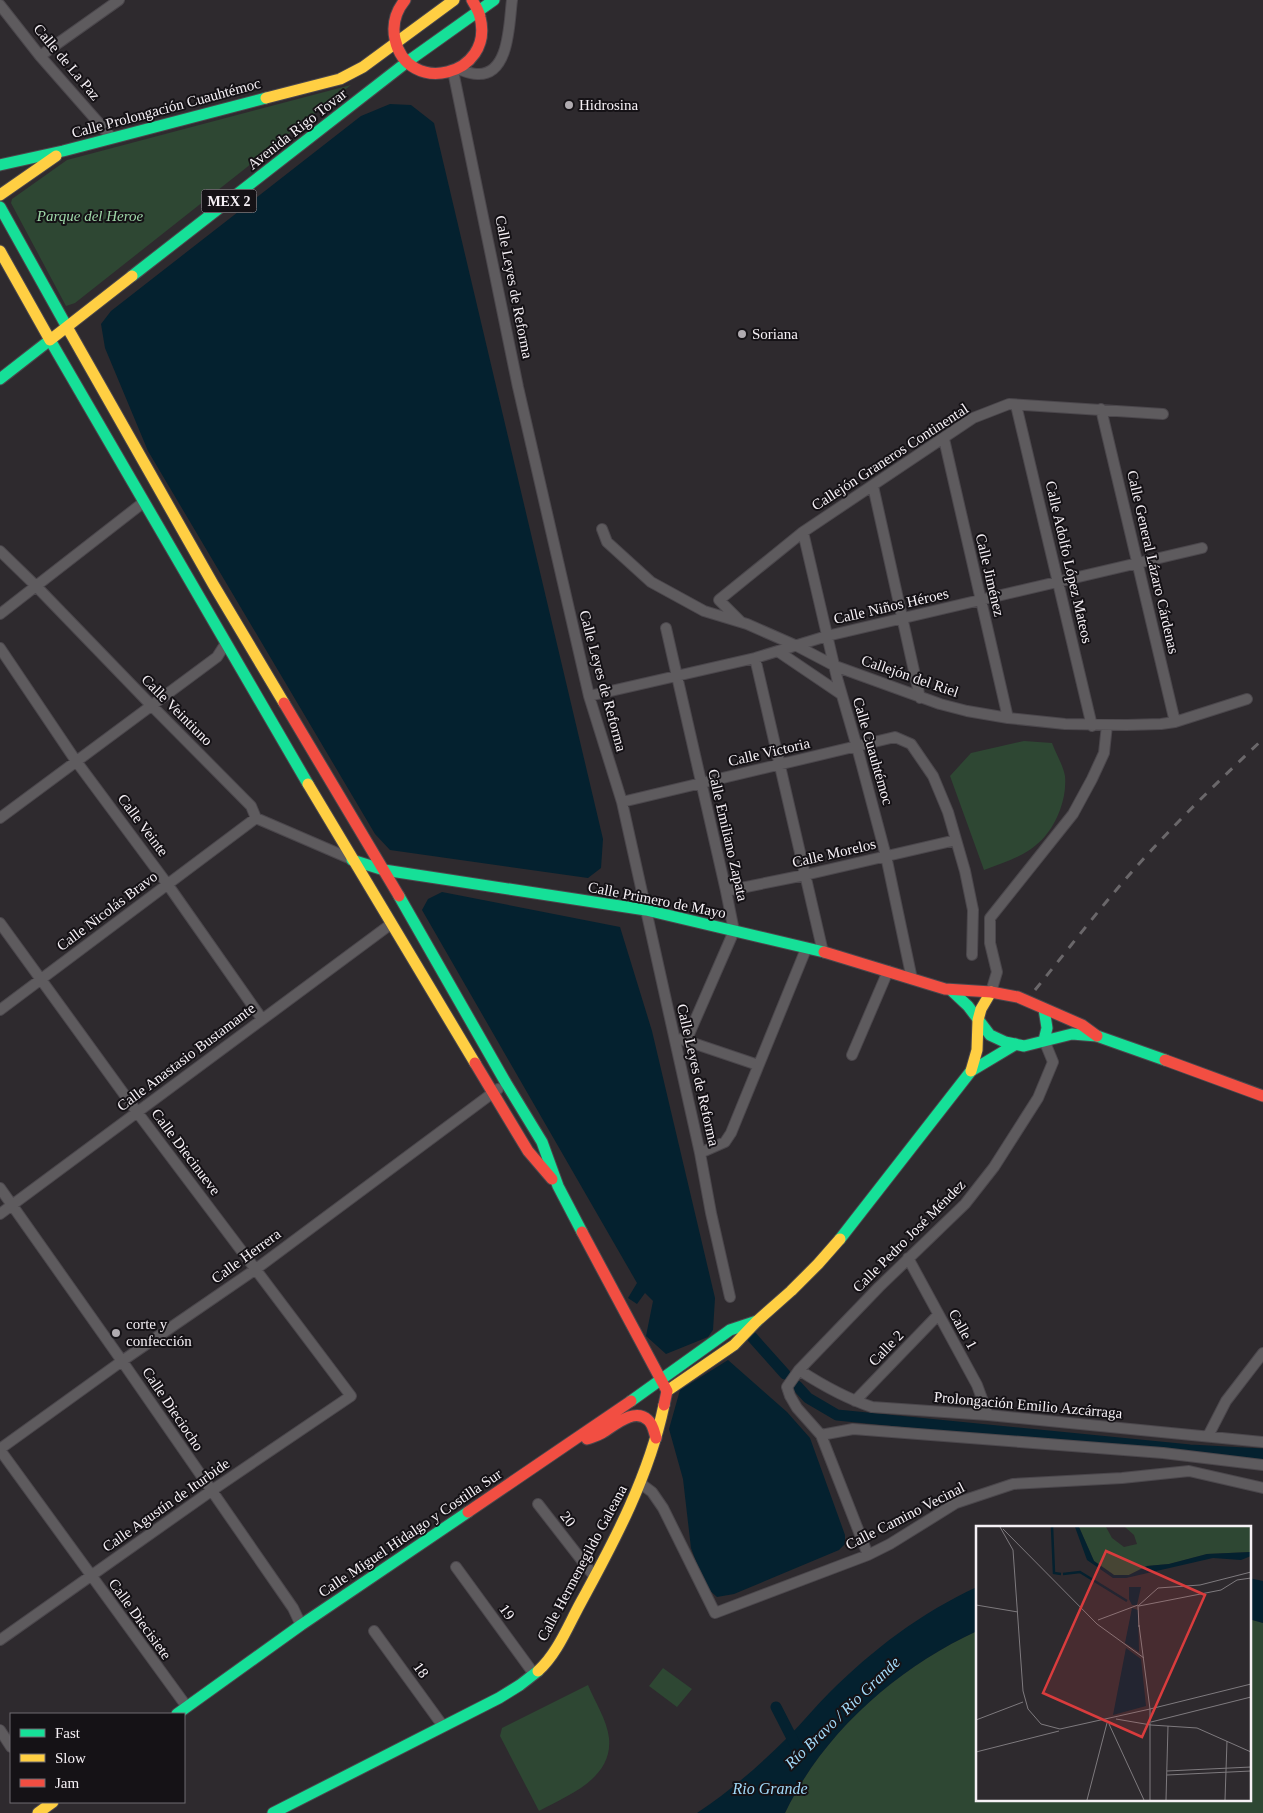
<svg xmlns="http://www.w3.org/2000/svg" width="1263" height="1813" font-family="Georgia,serif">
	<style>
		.green { fill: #2e4733 }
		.water { fill: #04212f }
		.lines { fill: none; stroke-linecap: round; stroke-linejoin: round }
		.canal { stroke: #04212f; stroke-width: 11 }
		.street-casing { stroke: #4b474c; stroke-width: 12 }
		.fast-casing { stroke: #4b474c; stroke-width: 13 }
		.slow-casing { stroke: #4b474c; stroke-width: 13 }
		.jam-casing { stroke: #4b474c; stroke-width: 13 }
		.street { stroke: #5e5b5e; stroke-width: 10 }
		.fast { stroke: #16e098; stroke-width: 11 }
		.slow { stroke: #ffcf43; stroke-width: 11 }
		.jam { stroke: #f24e42; stroke-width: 11 }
		.rail { stroke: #6a676a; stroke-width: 3; stroke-dasharray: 9 9; stroke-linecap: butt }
		.poi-dot { fill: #b0abb0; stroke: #151216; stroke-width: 2 }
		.labels { text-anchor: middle; stroke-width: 4; stroke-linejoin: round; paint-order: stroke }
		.shield { fill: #151216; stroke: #b2aeb3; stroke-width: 1 }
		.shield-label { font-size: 14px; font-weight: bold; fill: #f6f1f6 }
		.street-label { font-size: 15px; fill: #f6f1f6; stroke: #151216 }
		.poi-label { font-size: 15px; fill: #f6f1f6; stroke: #151216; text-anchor: start }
		.park-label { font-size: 15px; font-style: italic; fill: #9fd8a9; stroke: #151216 }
		.water-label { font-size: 16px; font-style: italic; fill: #a3daf9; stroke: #151216 }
		.inset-river { fill: none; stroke: #04212f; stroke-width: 2.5 }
		.inset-road { fill: none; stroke: #7e7a7e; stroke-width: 1 }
		.view { fill: #d93c3d; fill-opacity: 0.15; stroke: #d93c3d; stroke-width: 2.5 }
		.inset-edge { fill: none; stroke: #f6f1f6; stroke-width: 2.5 }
	</style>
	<rect width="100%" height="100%" fill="#2e2a2e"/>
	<!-- green -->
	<path class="green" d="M 351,85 L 75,303 L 66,306 L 11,203 L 12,199 L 67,160 Z
		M 1024,741 L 1052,743 C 1056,754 1063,765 1065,776 C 1066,788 1064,799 1060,810 C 1045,849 1020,857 984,870 L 950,776 L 971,753 Z
		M 1249,1619 L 1263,1623 L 1263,1813 L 785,1813 C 823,1733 897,1668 977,1631 L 977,1799 L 1249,1799 Z
		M 663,1668 L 692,1689 L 677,1707 L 649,1686 Z
		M 588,1685 C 595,1702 607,1720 609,1738 C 613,1779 568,1795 539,1811 L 500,1736 L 502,1728 Z"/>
	<!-- water -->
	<path class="water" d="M 390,104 L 411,105 L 434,123 L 603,839 L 601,868 L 588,878 L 390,850 L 375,834 L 148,451 L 105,348 L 101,324 L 111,311 L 361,116 Z
		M 442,892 L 620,927 L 652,1031 L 715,1298 L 713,1330 L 708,1337 L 666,1354 L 646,1336 L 653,1301 L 645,1293 L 637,1304 L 628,1298 L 637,1283 L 422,910 L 428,899 Z
		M 728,1360 L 787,1412 L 810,1438 L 845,1535 L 845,1544 L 839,1550 L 734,1594 L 717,1597 L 708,1589 L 701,1575 L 691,1548 L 683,1479 L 669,1429 L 680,1390 Z
		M 1249,1578 L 1263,1581 L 1263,1623 L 1249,1619 Z
		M 977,1587 L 977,1631 C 897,1668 823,1733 785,1813 L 697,1813 C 730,1791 760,1765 788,1737 C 802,1723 815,1707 829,1693 C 872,1650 922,1612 977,1587 Z"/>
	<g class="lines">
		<!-- canal -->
		<path class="canal" d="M 752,1337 L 785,1374
			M 797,1386 L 808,1398 L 837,1415 L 1190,1450 L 1263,1454
			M 776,1707 L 797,1748"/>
		<!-- street casing -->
		<g class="street-casing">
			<path id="street" d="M 0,5 L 40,56 L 112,138
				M 40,56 L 119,0
				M 458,69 C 464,71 470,74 477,74 C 510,76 509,22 512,0
				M 453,71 L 518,387 L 589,696 L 622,802 L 700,1153 L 711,1213 L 730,1297
				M 1016,405 L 1092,726
				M 1101,409 L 1175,722
				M 944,439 L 1008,718
				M 873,486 L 920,698
				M 602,529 L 607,542 L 651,582 L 704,611 L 747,624 L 797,646 L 835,666 L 940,704 L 967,711 L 1008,718 L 1065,724 L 1127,725 L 1161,724 L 1175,722 L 1247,699
				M 803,532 L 837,678 L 857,747 L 886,856 L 912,979
				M 0,551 L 36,586 L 151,705 L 251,806 L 256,818 L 351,859
				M 0,614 L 144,502
				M 741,622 L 719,600 L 803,532 L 973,418 L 1009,404 L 1163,414
				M 666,628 L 726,891 L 734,931 L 686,1041
				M 0,648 L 76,761 L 168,885 L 262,1019
				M 779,652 L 841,694
				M 755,658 L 823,952
				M 589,696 L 755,658 L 827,636 L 1202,548
				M 622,802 L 895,737 L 911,744 L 933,776 L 948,812 L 965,871 L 973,910 L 972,955
				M 0,818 L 217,657 L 226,643
				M 726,891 L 805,875 L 956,840
				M 0,923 L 137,1112 L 351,1396 L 211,1491 L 0,1640
				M 991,992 L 997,972 L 990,943 L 990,918 L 1073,814 L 1092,779 L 1104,753 L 1107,725
				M 0,1010 L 256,818
				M 681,1039 L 758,1065
				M 852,1055 L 888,971
				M 700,1153 L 725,1142 L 731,1133 L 806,949
				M 0,1188 L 122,1361 L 293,1608 L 301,1625
				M 0,1214 L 391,924
				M 908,1258 L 977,1385 L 988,1415
				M 799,1370 C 822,1385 845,1398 872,1407 L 988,1415 L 1263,1442
				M 855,1401 L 938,1315
				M 821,1435 L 853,1429 L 1163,1453 L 1263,1465
				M 1208,1436 L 1226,1401 L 1263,1353
				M 0,1449 L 122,1361 L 256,1269 L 498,1089
				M 0,1450 L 187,1707
				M 640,1483 L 652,1492 L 663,1508 L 715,1613 L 868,1555 L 890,1544 L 956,1503 L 1013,1484 L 1122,1478 L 1189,1471 L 1263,1488
				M 538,1504 L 594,1576
				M 868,1555 L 821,1435 L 797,1408 L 790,1396 L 787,1387 L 799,1370 L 879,1287 L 965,1204 L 994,1167 L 1038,1098 L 1053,1062 L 1044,1040
				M 456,1567 L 534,1674
				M 374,1631 L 443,1726
				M 0,1730 L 11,1747"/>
		</g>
		<!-- fast casing -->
		<g class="fast-casing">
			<path id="fast" d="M 0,165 L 63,151 L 266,98
				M 0,207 L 67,327
				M 132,276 L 407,62 L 494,0
				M 50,340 L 308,784
				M 0,379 L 50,340
				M 352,860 L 384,870 L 646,910 L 824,952
				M 399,896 L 506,1083 L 542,1142 L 558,1186 L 582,1232
				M 952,991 L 968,1006 L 990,1035 L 1005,1042 L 1024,1046 L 1072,1034 L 1097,1036 L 1165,1060
				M 1044,1009 L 1047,1028 L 1044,1040
				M 840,1239 L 971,1071 L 1016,1044
				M 631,1401 L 730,1330 L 757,1321
				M 177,1714 L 301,1625 L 468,1512
				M 273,1813 L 499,1698 L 520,1685 L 538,1671"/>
		</g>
		<!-- slow casing -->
		<g class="slow-casing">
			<path id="slow" d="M 266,98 L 340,79 L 363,67 L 454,0
				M 0,195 L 56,156
				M 0,251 L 50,340 L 132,276
				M 67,327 L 213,584 L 284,703
				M 308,784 L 475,1063
				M 971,1071 L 977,1050 L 978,1020 L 981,1009 L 991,992
				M 667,1391 L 734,1345 L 757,1321 L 791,1291 L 818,1264 L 840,1239
				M 538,1671 C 557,1654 568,1626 580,1604 C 615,1540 649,1476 664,1405
				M 38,1813 L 53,1802"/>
		</g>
		<!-- jam casing -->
		<g class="jam-casing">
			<path id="jam" d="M 405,0 C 396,11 392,25 395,39 C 407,97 495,76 480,17 C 479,11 475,5 472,0
				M 284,703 L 399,896
				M 824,952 L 945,989 L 991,992 L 1018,997 L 1082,1025 L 1097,1036
				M 1165,1060 L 1263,1096
				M 475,1063 L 528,1151 L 552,1179
				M 582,1232 L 667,1391 L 664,1405
				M 587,1439 C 592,1437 597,1436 602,1433 C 614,1426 634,1407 648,1420 C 653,1424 654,1432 656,1438
				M 468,1512 L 631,1401"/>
		</g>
		<!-- street -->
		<use href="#street" class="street"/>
		<!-- fast -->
		<use href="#fast" class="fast"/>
		<!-- slow -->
		<use href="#slow" class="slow"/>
		<!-- jam -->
		<use href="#jam" class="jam"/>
		<!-- rail -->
		<path class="rail" d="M 1035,990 C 1062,957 1089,922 1117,889 C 1162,836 1212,787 1263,739"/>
	</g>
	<!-- markers -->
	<g class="poi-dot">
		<circle cx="569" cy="105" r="5"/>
		<circle cx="742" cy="334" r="5"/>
		<circle cx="116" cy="1333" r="5"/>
	</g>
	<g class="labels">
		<!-- shield labels -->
		<rect class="shield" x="201.5" y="189.5" width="55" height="23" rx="4"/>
		<g class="shield-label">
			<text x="229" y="206">MEX 2</text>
		</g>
		<!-- street labels -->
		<g class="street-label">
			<text transform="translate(67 62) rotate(50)" y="5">Calle de La Paz</text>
			<text transform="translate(166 108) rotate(-15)" y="5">Calle Prolongación Cuauhtémoc</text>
			<text transform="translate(297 129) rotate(-38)" y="5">Avenida Rigo Tovar</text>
			<text transform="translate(514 287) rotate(79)" y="5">Calle Leyes de Reforma</text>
			<text transform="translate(890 457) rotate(-33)" y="5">Callejón Graneros Continental</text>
			<text transform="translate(1069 562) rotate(77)" y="5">Calle Adolfo López Mateos</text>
			<text transform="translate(1153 562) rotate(77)" y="5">Calle General Lázaro Cárdenas</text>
			<text transform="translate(990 575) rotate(77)" y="5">Calle Jiménez</text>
			<text transform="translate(891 606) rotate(-13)" y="5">Calle Niños Héroes</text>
			<text transform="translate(910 676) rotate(19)" y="5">Callejón del Riel</text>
			<text transform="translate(603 681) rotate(75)" y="5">Calle Leyes de Reforma</text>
			<text transform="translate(177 710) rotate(45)" y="5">Calle Veintiuno</text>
			<text transform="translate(873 751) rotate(74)" y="5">Calle Cuauhtémoc</text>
			<text transform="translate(769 752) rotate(-13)" y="5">Calle Victoria</text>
			<text transform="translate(143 825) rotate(53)" y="5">Calle Veinte</text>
			<text transform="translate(728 835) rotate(77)" y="5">Calle Emiliano Zapata</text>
			<text transform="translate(834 853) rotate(-13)" y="5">Calle Morelos</text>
			<text transform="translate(657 900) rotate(11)" y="5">Calle Primero de Mayo</text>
			<text transform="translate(107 911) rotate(-37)" y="5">Calle Nicolás Bravo</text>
			<text transform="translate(186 1057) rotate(-37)" y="5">Calle Anastasio Bustamante</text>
			<text transform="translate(698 1075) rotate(77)" y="5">Calle Leyes de Reforma</text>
			<text transform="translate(186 1152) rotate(53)" y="5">Calle Diecinueve</text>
			<text transform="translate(909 1236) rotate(-45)" y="5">Calle Pedro José Méndez</text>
			<text transform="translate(246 1256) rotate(-36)" y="5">Calle Herrera</text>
			<text transform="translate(963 1329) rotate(61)" y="5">Calle 1</text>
			<text transform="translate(886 1348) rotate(-46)" y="5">Calle 2</text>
			<text transform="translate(1028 1405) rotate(5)" y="5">Prolongación Emilio Azcárraga</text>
			<text transform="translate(173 1409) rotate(56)" y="5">Calle Dieciocho</text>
			<text transform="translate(166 1505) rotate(-35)" y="5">Calle Agustín de Iturbide</text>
			<text transform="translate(905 1516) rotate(-27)" y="5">Calle Camino Vecinal</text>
			<text transform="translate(568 1519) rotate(52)" y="5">20</text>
			<text transform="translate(410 1533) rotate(-34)" y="5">Calle Miguel Hidalgo y Costilla Sur</text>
			<text transform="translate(582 1563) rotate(-62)" y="5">Calle Hermenegildo Galeana</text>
			<text transform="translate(507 1612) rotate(54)" y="5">19</text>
			<text transform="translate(140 1619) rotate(54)" y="5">Calle Diecisiete</text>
			<text transform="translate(421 1670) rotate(54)" y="5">18</text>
		</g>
		<!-- poi labels -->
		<g class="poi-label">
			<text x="579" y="110">Hidrosina</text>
			<text x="752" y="339">Soriana</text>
			<text x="126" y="1329">corte y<tspan x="126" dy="17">confección</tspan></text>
		</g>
		<!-- park labels -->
		<g class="park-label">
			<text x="90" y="221">Parque del Heroe</text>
		</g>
		<!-- water labels -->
		<g class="water-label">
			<text transform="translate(842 1712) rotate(-44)" y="6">Río Bravo / Rio Grande</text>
			<text x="770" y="1794">Rio Grande</text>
		</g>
	</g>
	<!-- overview -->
	<g transform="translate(976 1526)">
		<rect width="275" height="275" fill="#2e2a2e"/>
		<path d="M 103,1 L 130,1 L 136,12 L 148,21 L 161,18 L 158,9 L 149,1 L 275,1 L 275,26 L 231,28 L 193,38 L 171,40 L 153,49 L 138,49 L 118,35 Z" fill="#2e4733"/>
		<path d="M 99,1 L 103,1 L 118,35 L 138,49 L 153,49 L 171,40 L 193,38 L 231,28 L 275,26 L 275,30 L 265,34 L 237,32 L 150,52 L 137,52 L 111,34 ZM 153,61 L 165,61 L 161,79 L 156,79 L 153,73 ZM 156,82 L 162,84 L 163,126 L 149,117 ZM 150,122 L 165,133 L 170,180 L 137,189 Z" fill="#04212f"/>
		<path class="inset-river" d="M 76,1 L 78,47 L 85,48M 87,48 L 104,46 L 151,75"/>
		<path class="inset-road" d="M 24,1 L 37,24 L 47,165 L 52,183 L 65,198 L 84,203 L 174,183 L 174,274M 27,3 L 121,98 L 168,132M 0,79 L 42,86M 162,80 L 182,62 L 224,59 L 275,46M 162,80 L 163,101M 163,80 L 245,64 L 261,54 L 275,52M 122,94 L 162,79M 163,99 L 174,183 L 275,158M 140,193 L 175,199M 0,194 L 47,176M 175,196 L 275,171M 133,198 L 168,274M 175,199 L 221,202 L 275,226M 0,226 L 83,205M 191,245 L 275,241M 191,249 L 275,245M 111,274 L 131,197M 190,274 L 192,200M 249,274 L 251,215"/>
		<path class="view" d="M 130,25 L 229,69 L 166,211 L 67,167 Z"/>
		<rect width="275" height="275" class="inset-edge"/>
	</g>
	<!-- legend -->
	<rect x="10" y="1713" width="175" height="90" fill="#151216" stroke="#6f6b70"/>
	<rect x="20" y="1729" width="25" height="8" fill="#16e098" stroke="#6f6b70"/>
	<text x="55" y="1738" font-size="15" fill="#f6f1f6">Fast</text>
	<rect x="20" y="1754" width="25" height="8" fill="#ffcf43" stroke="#6f6b70"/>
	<text x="55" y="1763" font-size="15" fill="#f6f1f6">Slow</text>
	<rect x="20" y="1779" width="25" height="8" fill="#f24e42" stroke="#6f6b70"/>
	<text x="55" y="1788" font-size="15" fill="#f6f1f6">Jam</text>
</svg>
